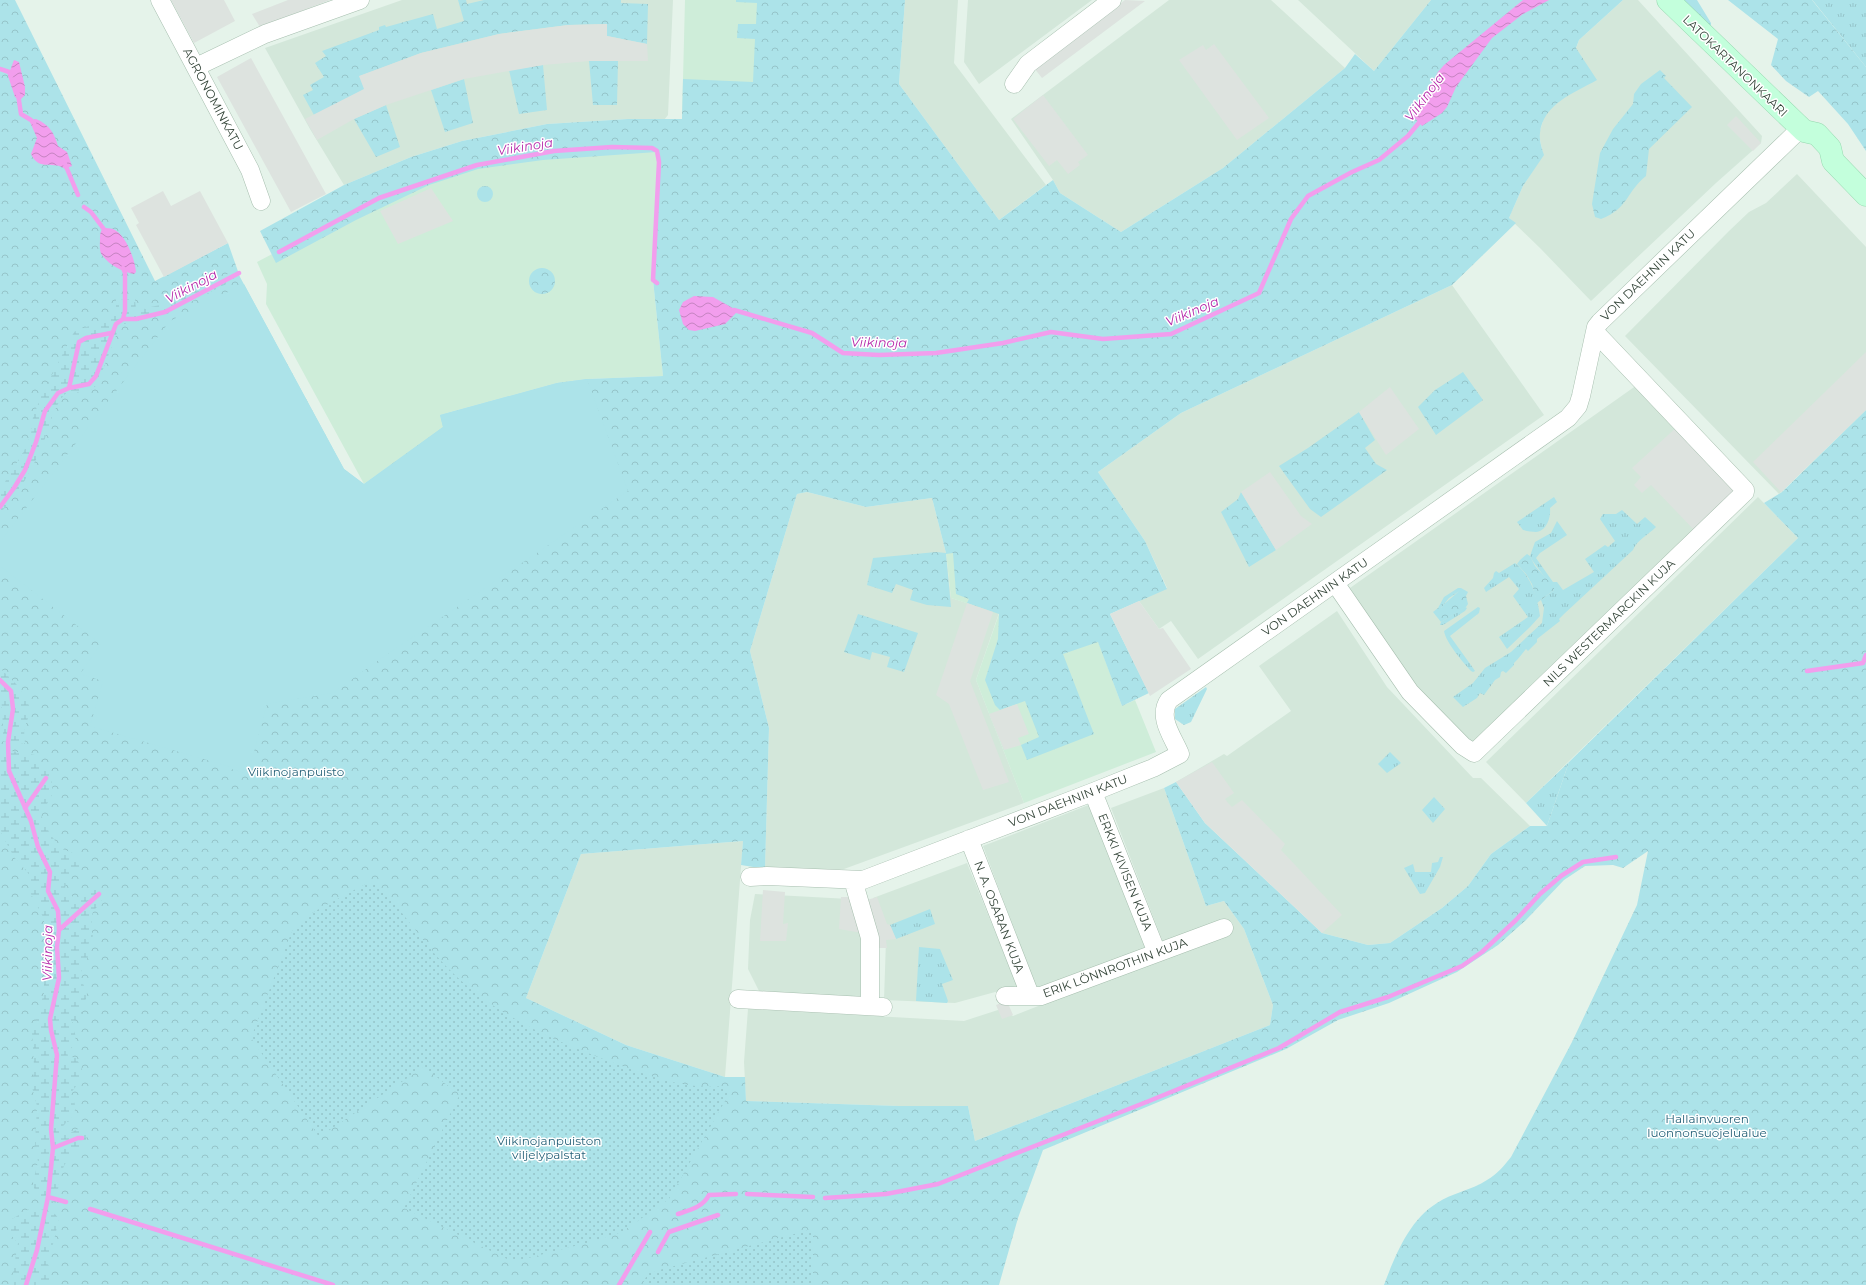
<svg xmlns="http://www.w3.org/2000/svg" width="1866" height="1285" font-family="Montserrat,sans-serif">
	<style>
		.residential { fill: #d3e7da }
		.education { fill: #ceedd9 }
		.grass { fill: url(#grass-tufts) }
		.forest { fill: url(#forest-crowns) }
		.wetland { fill: url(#wetland-marsh) }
		.garden { fill: url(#garden-dots) }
		.pitch { fill: #ace3e9 }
		.parking { fill: #dde3df }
		.water { fill: url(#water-waves) }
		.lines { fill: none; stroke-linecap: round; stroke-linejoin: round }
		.stream { stroke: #f29eed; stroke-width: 4.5 }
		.street-casing { stroke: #a7bfaf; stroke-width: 19 }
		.secondary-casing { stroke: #95d8ae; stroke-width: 23 }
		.street { stroke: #fff; stroke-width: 18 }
		.secondary { stroke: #c3ffdc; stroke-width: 22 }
		.labels { text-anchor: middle; stroke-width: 3; stroke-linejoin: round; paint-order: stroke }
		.street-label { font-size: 12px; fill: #344539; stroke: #fff }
		.park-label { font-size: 12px; fill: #266279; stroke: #fff }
		.water-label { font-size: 13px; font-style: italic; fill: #b52aaa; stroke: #fff }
	</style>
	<defs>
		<pattern id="grass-tufts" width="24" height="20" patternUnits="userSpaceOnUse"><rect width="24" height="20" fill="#ace3e9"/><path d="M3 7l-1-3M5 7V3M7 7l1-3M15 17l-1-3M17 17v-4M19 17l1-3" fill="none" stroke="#95c4c9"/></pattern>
		<pattern id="forest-crowns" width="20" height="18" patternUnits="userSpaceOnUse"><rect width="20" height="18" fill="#ace3e9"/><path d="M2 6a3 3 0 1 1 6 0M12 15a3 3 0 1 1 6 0" fill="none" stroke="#95c4c9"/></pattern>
		<pattern id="wetland-marsh" width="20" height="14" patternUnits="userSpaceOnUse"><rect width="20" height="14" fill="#ace3e9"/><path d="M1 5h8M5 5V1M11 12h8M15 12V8" fill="none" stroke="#95c4c9"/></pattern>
		<pattern id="garden-dots" width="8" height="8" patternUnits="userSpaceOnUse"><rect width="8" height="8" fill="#ace3e9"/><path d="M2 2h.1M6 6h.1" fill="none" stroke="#95c4c9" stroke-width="1.8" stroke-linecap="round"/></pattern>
		<pattern id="water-waves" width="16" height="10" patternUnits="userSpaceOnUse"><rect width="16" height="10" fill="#f29eed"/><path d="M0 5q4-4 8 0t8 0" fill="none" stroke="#c583c1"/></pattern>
	</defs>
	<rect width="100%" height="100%" fill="#e5f3ea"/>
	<!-- residential -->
	<path class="residential" d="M 402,0 L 673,0 L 668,115 L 664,120 L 628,119 L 547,124 L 462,141 L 411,157 L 344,185 L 310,129 L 265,48 Z
		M 905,0 L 958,0 L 954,63 L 1046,185 L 999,220 L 899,84 Z
		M 968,0 L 1092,0 L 979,84 L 964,62 Z
		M 1169,0 L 1271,0 L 1345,68 L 1223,168 L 1121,232 L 1060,193 L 1053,180 L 1011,119 Z
		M 1298,0 L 1431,0 L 1374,71 Z
		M 1623,0 L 1638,0 L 1762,136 L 1761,143 L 1716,183 L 1591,301 L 1541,249 L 1509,218 L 1523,186 L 1543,155 L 1539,134 L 1545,114 L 1556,104 L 1579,40 Z
		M 1797,174 L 1866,247 L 1866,410 L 1779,494 L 1625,336 L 1729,231 L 1749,212 L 1766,203 Z
		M 1452,285 L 1544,415 L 1198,659 L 1171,621 L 1159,629 L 1139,601 L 1167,588 L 1145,541 L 1098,472 L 1181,413 Z
		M 1637,385 L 1732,494 L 1474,744 L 1416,687 L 1350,588 Z
		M 807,492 L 866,507 L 932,498 L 946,553 L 951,598 L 999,613 L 976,680 L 1024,803 L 844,869 L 765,869 L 769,728 L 750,651 L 797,494 Z
		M 1758,497 L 1798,538 L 1526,803 L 1486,762 Z
		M 1337,611 L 1387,687 L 1473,778 L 1481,778 L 1530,826 L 1491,854 L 1468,886 L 1442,908 L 1390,943 L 1368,945 L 1322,933 L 1176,782 L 1224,754 L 1227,756 L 1291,711 L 1259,666 Z
		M 1164,788 L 1206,906 L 1224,901 L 1244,929 L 1273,1005 L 1270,1025 L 975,1141 L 968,1106 L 900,1106 L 746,1101 L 744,1062 L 748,1009 L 964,1021 L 1001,1009 L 1013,1016 L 1168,955 L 1111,808 Z
		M 1091,804 L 1147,949 L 1037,991 L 983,846 Z
		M 743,841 L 725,1077 L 626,1045 L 526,998 L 581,854 Z
		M 967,863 L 1017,986 L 955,1003 L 884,1000 L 886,940 L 873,898 Z
		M 755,894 L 849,899 L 864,940 L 864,997 L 759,991 L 748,969 L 750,920 Z"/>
	<!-- education -->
	<path class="education" d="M 685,0 L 806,0 L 836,72 L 682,119 Z
		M 560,151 L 657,151 L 659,162 L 653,280 L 663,376 L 587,379 L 557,383 L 440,415 L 444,427 L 364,484 L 266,304 L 267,284 L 257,262 L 379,198 L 477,165 Z
		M 1031,541 L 1092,643 L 1098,641 L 1122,706 L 1135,700 L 1156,752 L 1024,803 L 976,680 L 999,614 L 951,598 L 946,553 Z"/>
	<!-- grass -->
	<path class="grass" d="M 1681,0 L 1697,0 L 1711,23 L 1711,28 Z
		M 1812,0 L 1866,0 L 1866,67 L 1814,2 Z
		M477 194a8 8 0 1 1 16 0a8 8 0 1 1-16 0Z
		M 1554,497 L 1557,502 L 1550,508 C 1551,517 1547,531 1536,532 C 1532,532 1527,531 1523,530 L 1517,522 Z
		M 1622,510 L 1637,524 L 1645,517 L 1656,527 C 1648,535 1637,540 1633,550 L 1564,614 L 1559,619 L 1560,621 L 1537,639 L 1537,642 L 1528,651 L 1526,649 C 1522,654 1519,658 1514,663 L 1514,665 L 1506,673 L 1503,671 L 1501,672 L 1500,677 L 1495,680 L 1484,695 L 1480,693 L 1477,698 L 1463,707 L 1453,697 L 1473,683 L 1485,668 L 1511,652 L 1542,623 L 1544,608 L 1541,600 L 1554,590 L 1532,560 L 1530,556 L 1535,542 L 1551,533 L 1557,521 L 1567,535 L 1540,553 L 1536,558 L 1553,582 L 1557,582 L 1563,590 L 1594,572 L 1585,559 L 1605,545 L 1608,547 L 1615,541 L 1600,519 L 1603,514 L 1616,514 Z
		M 1515,563 C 1531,576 1537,596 1540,616 L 1530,627 L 1507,649 L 1499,637 L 1528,617 L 1513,596 L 1519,589 L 1509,577 L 1486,592 L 1484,588 L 1493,578 L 1494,573 L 1496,571 L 1499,573 Z
		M 1458,588 L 1461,588 L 1461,590 L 1449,598 L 1441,608 L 1438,608 L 1444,597 Z
		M 1465,607 L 1467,608 L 1465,611 L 1443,625 L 1440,625 L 1441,622 Z
		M 1478,607 L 1480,608 L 1479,613 L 1450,636 L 1473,668 L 1475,671 L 1473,672 L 1471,671 C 1463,662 1446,643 1444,631 Z
		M 1206,687 L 1207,689 L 1191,722 L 1184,725 L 1175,719 L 1175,709 Z
		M 1390,752 L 1401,763 L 1387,773 L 1378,764 Z
		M 1569,762 L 1547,826 L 1526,803 Z
		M 1434,797 L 1445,809 L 1433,823 L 1422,810 Z
		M 1440,857 L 1443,857 L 1440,867 L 1425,893 L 1420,894 L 1404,868 L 1413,864 L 1415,872 L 1431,872 L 1432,863 L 1438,862 Z
		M 930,909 L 935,924 L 896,939 L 890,925 Z
		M 919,947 L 940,949 L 953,980 L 942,984 L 948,1001 L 947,1003 L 916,1001 Z"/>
	<!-- forest -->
	<path class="forest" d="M 0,0 L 15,0 L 155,281 L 228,243 L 240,277 L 344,469 L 364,484 L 443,427 L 440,415 L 557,383 L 587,379 L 663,376 L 653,280 L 659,162 L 657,152 L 543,160 L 478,169 L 429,185 L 356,220 L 276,263 L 260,231 L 344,185 L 411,157 L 462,141 L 547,124 L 628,119 L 682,119 L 683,79 L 753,82 L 755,39 L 737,38 L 738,24 L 756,24 L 757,3 L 736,2 L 736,0 L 905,0 L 899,84 L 999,220 L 1053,180 L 1060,193 L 1121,232 L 1223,168 L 1345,68 L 1355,54 L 1374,71 L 1431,0 L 1623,0 L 1579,40 L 1576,48 L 1597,80 C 1574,93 1543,104 1540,133 C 1539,140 1542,149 1544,155 L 1523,186 L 1509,218 L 1516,223 L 1452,285 L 1181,413 L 1098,472 L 1145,541 L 1167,589 L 1110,614 L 1149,693 L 1122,706 L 1098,642 L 1063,654 L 1094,734 L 1027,760 L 1021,745 L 1039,737 L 1025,701 L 1000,710 L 995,705 L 985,680 L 998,639 L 999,614 L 967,603 L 969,599 L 956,594 L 953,553 L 946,554 L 951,607 L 927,605 L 910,600 L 913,590 L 896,584 L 892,593 L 867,585 L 873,558 L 936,552 L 946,553 L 932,498 L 866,507 L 807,492 L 797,494 L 750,651 L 769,728 L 765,869 L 741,865 L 743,841 L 581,854 L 526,998 L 626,1045 L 725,1077 L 745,1077 L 746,1101 L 900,1106 L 968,1106 L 975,1141 L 1270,1025 L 1273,1005 L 1244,929 L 1224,901 L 1206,906 L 1164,788 L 1176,782 L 1205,823 L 1322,933 L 1368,945 L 1390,943 L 1442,908 L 1468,886 L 1491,854 L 1530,826 L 1547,826 L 1569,762 L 1798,538 L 1764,503 L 1782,492 L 1866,410 L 1866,1285 L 1384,1285 C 1395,1256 1409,1220 1437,1203 C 1452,1193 1472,1190 1487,1180 C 1497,1174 1504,1166 1511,1157 L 1572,1042 L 1637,905 L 1648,851 L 1623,868 L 1613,865 L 1585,866 L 1564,880 L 1526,920 L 1498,945 L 1457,972 L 1389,1003 L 1338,1020 L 1286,1049 L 1043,1150 L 1018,1218 L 999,1285 L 0,1285 Z
		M 458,0 L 466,0 L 467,4 L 484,0 L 621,0 L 621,3 L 648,4 L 647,44 L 607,36 L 607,24 L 568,25 L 499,34 L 421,53 L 360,76 L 365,89 L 314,115 L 303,95 L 313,90 L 310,85 L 324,77 L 315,63 L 326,56 L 322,51 L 379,30 L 379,27 L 385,25 L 386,27 L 433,14 L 437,29 L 464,21 Z
		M 1728,0 L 1812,0 L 1866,67 L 1866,151 L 1848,124 L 1818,91 L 1809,97 L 1786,81 L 1771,65 L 1778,39 Z
		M 589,61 L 618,61 L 617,105 L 593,105 Z
		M 543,65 L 547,110 L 519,114 L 509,70 Z
		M 1660,70 L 1666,76 L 1664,78 L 1692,107 L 1649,149 L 1646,176 C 1626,192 1629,208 1601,219 L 1595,217 L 1592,204 L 1600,153 L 1613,129 L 1633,104 L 1634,94 L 1641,84 Z
		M 464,79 L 473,123 L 445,132 L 431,90 Z
		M 386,105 L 400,147 L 376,157 L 354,119 Z
		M529 281a13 13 0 1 1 26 0a13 13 0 1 1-26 0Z
		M 1463,372 L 1483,400 L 1436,435 L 1418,407 L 1435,390 Z
		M 1359,412 L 1375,440 L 1365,448 L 1376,464 L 1387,470 L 1321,517 L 1310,509 L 1279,466 L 1308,448 Z
		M 1241,492 L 1276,550 L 1249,567 L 1221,512 L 1238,499 Z
		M 1527,554 L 1530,556 L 1535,566 L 1554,587 L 1554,590 L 1537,603 L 1532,584 L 1526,574 L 1517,564 L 1520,560 Z
		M 1461,588 L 1468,592 L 1466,596 L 1468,604 L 1466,607 L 1441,622 L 1433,612 L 1438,608 L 1441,608 C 1447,600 1458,594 1461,588 Z
		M 858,614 L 918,633 L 904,672 L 887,667 L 890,657 L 872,652 L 870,660 L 844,652 Z"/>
	<!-- wetland -->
	<path class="wetland" d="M 232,272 L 234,280 L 165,315 L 120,325 L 97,385 L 89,391 L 65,394 C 51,410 49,432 40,451 C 30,473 17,496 0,513 L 0,490 L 24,451 L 31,434 L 33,417 L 42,394 L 74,332 C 90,323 101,327 116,312 L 116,300 L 135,299 L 136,310 L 165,304 Z
		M 0,668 L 18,686 L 31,709 L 24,730 L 25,744 L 0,741 L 0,737 L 3,734 C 3,711 0,691 0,668 Z
		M 0,749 L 35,755 L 43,762 L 51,778 L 53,793 L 41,815 L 49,832 L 60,848 L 80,856 L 81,865 L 66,880 L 65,889 L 73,897 L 82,897 L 99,886 L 103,896 L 100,904 L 93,911 L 92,916 L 91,929 L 93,936 L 85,950 L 88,957 L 83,966 L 79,978 C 95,1000 82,995 82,1015 L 69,1025 C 79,1033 77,1045 67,1052 L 68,1056 L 76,1058 C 88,1078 84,1075 71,1093 C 71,1098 74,1100 75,1105 C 77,1116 66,1121 62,1128 L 64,1133 L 70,1133 L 78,1129 L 84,1130 L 87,1136 C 84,1150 71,1154 64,1166 C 59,1177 58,1191 56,1203 L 36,1197 L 33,1182 L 38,1162 L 35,1144 L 37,1106 L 32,1087 L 34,1066 L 32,1032 L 44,993 L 44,919 L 31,894 L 28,873 L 14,857 L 2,835 L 0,825 Z
		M 33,1207 L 55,1214 L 59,1219 L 47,1269 L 52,1285 L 11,1285 L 18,1243 L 8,1232 L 10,1220 Z"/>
	<!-- garden -->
	<path class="garden" d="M 367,883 L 375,883 L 379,886 C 406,915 427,949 456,976 C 501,1018 557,1042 614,1063 C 649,1076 686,1090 723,1086 L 728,1091 L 725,1101 L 669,1199 L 622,1232 L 590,1242 L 513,1262 L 404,1208 L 460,1094 L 443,1082 L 424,1067 L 319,1137 L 251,1038 L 292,931 L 308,915 Z
		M 813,1229 L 813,1285 L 642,1285 L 648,1273 Z"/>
	<!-- pitch -->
	<path class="pitch" d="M 244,284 L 344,469 L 364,484 L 443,427 L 440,415 L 557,383 L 587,379 L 628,491 L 376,662 L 333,693 L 267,704 L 248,774 L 231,769 L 231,767 L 90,726 L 103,681 L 80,674 L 101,644 L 0,566 L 0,542 L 170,321 Z"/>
	<!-- parking -->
	<path class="parking" d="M 171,0 L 224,0 L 235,21 L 194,43 Z
		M 288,0 L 330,0 L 260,27 L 252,14 Z
		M 1125,0 L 1145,1 L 1042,78 L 1034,68 Z
		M 607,24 L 607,36 L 647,44 L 648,61 L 589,61 L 543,65 L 464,79 L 386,105 L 354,119 L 317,140 L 305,119 L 364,89 L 359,76 L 421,53 L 499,34 L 568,25 Z
		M 1214,44 L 1269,118 L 1237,140 L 1179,60 L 1203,45 L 1206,50 Z
		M 251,58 L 326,194 L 291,212 L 217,77 Z
		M 1043,95 L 1088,155 L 1078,162 L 1080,165 L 1068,174 L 1057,160 L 1049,166 L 1013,119 Z
		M 1736,116 L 1761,143 L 1753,151 L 1727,125 Z
		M 431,188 L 453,221 L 398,244 L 380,211 Z
		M 163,191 L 171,206 L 200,191 L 228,243 L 164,277 L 136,225 L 139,223 L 131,208 Z
		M 1866,352 L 1866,410 L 1781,492 L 1753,462 Z
		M 1390,387 L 1419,429 L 1386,455 L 1359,412 Z
		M 1679,425 L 1735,485 L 1732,494 L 1695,531 L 1651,485 L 1642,493 L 1634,485 L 1641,477 L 1632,468 Z
		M 1270,472 L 1301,516 L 1312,524 L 1276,550 L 1241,492 Z
		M 1139,601 L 1159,629 L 1163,628 L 1191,669 L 1150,696 L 1110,614 Z
		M 967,603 L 993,612 L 970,681 L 1009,782 L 983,790 L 949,704 L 936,695 Z
		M 1017,704 L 1029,734 L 1018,738 L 1021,745 L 1004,750 L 989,714 Z
		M 1212,762 L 1234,793 L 1225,799 L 1228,803 L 1232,807 L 1242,800 L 1285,844 L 1281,850 L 1342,915 L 1322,933 L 1205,823 L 1176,782 Z
		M 763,890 L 785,892 L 783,924 L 788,923 L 786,941 L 760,941 Z
		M 841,897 L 848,897 L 862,933 L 839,929 Z
		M 877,897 L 887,924 L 890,925 L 896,939 L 886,940 L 887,948 L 879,948 L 879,938 L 867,906 L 867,900 Z
		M 1007,1001 L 1013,1015 L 1002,1019 L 996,1005 Z"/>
	<!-- water -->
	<path class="water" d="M 1523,0 L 1549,0 L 1523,14 L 1492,38 L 1456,87 L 1447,107 L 1442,113 L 1422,126 L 1413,116 L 1438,72 L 1444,65 Z
		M 14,60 L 19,62 L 25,87 L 25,95 L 20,100 L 15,97 L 8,76 Z
		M 36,119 C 50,125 54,133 58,146 L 67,152 L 72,166 L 65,169 C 54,160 39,172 31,154 L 37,138 L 30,122 L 31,120 Z
		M 103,228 C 106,228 110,228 113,229 C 126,234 135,260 136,272 L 134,274 C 123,272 109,265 102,255 C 99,251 100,244 100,239 C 100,235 100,232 103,228 Z
		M 694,296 L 713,297 L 738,311 L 725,324 L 695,331 L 689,330 L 683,324 L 679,310 L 683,302 Z"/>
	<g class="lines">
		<!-- stream -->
		<path class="stream" d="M 0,69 L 9,72 L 11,76
			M 18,94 L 21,114 L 31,120 L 34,123
			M 65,164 L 78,195
			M 84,207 L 91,212 L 106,232
			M 279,252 L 379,198 L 477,165 L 554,151 L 612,147 L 652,148 L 657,151 L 659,162 L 653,280 L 657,283
			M 123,268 L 125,273 L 125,311 L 123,319
			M 734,310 L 812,333 L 843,353 L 879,355 L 936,353 L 1003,343 L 1051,332 L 1103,339 L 1171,334 L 1259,293 L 1291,219 L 1308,196 L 1352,172 L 1379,160 L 1408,136 L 1422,119
			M 69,388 L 79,342 L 86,338 L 111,333
			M 0,507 L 14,488 L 25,470 L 36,442 L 45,411 L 58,393 L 69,388 L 89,384 L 96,376 L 116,324 L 123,319 L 136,319 L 165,312 L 239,273
			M 1807,671 L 1863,663 L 1866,655
			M 0,680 L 11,691 L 13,709 L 8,742 L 9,771 L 31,821 L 38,847 L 50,872 L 48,891 L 58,911 L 59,930 L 57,947 L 59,978 L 50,1019 L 51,1030 L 57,1055 L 51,1129 L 53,1148 L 48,1197 L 37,1250 L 26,1285
			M 25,808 L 46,778
			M 59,930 L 99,894
			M 53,1148 L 78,1138 L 82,1138
			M 747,1194 L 813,1197
			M 48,1197 L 66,1202
			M 825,1198 L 886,1194 L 938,1184 L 1149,1101 L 1279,1048 L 1340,1012 L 1388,997 L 1462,966 L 1482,952 L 1516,920 L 1540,894 L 1561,876 L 1583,862 L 1616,857
			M 90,1209 L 333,1285
			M 678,1214 C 690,1210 703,1207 709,1195 L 736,1194
			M 658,1252 L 669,1232 L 718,1215
			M 619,1285 L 650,1232"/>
		<!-- street casing -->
		<g class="street-casing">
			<path id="street" d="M 160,0 L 250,170 L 261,201
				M 196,67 L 265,34 L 360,0
				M 1014,84 L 1028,64 L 1112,0
				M 1335,583 L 1410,692 L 1463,746 L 1474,753 L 1745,492 L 1745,490 L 1595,332
				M 1093,792 L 1157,953
				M 969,839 L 1030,995
				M 750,877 L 767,876 L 863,880 L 1093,792 L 1153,768 L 1180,754 C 1173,737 1157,717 1169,700 L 1568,418 L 1578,406 L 1581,396 L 1596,327 L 1600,322 L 1801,128
				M 853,880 L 870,938 L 870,1006
				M 1005,996 L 1041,996 L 1224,928
				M 738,999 L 883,1007"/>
		</g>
		<!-- secondary casing -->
		<g class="secondary-casing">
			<path id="secondary" d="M 1668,0 L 1804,131 L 1817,134 L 1830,148 L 1833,161 L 1866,195"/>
		</g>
		<!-- street -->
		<use href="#street" class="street"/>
		<!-- secondary -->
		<use href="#secondary" class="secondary"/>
	</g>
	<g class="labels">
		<!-- street labels -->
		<g class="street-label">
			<text transform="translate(1735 66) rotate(44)" y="4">LATOKARTANONKAARI</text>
			<text transform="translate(213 99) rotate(62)" y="4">AGRONOMINKATU</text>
			<text transform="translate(1648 275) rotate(-44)" y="4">VON DAEHNIN KATU</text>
			<text transform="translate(1315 597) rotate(-35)" y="4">VON DAEHNIN KATU</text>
			<text transform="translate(1609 623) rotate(-44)" y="4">NILS WESTERMARCKIN KUJA</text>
			<text transform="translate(1068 801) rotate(-21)" y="4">VON DAEHNIN KATU</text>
			<text transform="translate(1125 872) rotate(68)" y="4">ERKKI KIVISEN KUJA</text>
			<text transform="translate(999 917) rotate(69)" y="4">N. A. OSARAN KUJA</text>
			<text transform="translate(1115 968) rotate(-20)" y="4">ERIK LÖNNROTHIN KUJA</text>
		</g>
		<!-- park labels -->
		<g class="park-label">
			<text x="296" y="776">Viikinojanpuisto</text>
			<text x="1707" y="1123">Hallainvuoren<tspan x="1707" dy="14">luonnonsuojelualue</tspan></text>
			<text x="549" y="1145">Viikinojanpuiston<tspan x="549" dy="14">viljelypalstat</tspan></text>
		</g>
		<!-- water labels -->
		<g class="water-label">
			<text transform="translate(1424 97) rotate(-53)" y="5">Viikinoja</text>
			<text transform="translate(525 146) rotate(-9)" y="5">Viikinoja</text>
			<text transform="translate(191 286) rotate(-28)" y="5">Viikinoja</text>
			<text transform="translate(1192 311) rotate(-23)" y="5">Viikinoja</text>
			<text transform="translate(879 342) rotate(1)" y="5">Viikinoja</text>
			<text transform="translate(47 953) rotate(-89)" y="5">Viikinoja</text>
		</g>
	</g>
</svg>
